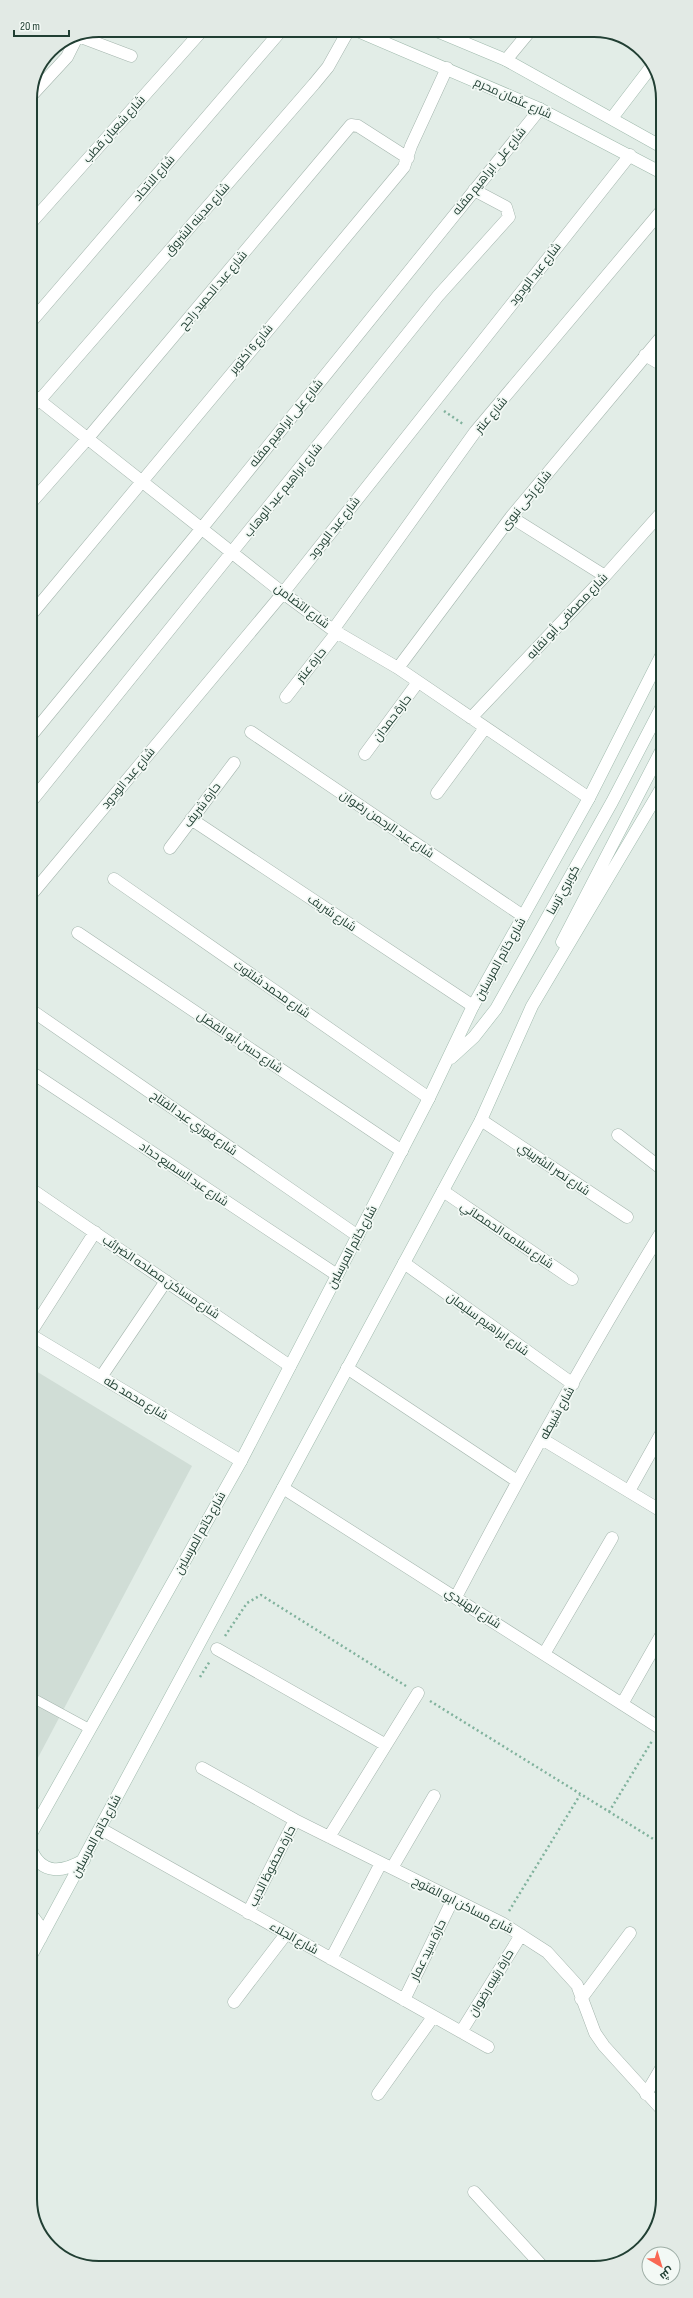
<svg xmlns="http://www.w3.org/2000/svg" width="693" height="2298" font-family="'Sofia Sans Condensed',Cairo,sans-serif">
	<style>
		.built { fill: #d0ddd6 }
		.lines { fill: none; stroke-linecap: round; stroke-linejoin: round }
		.lane-casing { stroke: #a4b5ad; stroke-width: 10 }
		.street-casing { stroke: #a4b5ad; stroke-width: 13 }
		.secondary-casing { stroke: #a0baad; stroke-width: 13 }
		.path { stroke: #81b29d; stroke-width: 2.5; stroke-dasharray: 2 3; stroke-linecap: butt }
		.lane { stroke: #fff; stroke-width: 9 }
		.street { stroke: #fff; stroke-width: 12 }
		.secondary { stroke: #fff; stroke-width: 12 }
		.labels { text-anchor: middle; stroke-width: 3.5; stroke-linejoin: round; paint-order: stroke }
		.street-label { font-size: 12px; fill: #213f33; stroke: #f3f9f5 }
		.rim { fill: none; stroke: #213f33; stroke-width: 2 }
	</style>
	<rect width="100%" height="100%" fill="#e2ede7"/>
	<!-- built -->
	<path class="built" d="M 31,1368 L 192,1466 L 31,1771 Z"/>
	<g class="lines">
		<!-- lane casing -->
		<g class="lane-casing">
			<path id="lane" d="M 31,1697 L 90,1729"/>
		</g>
		<!-- street casing -->
		<g class="street-casing">
			<path id="street" d="M 78,36 L 131,56
				M 506,60 L 530,31
				M 31,96 L 67,57 L 78,35
				M 30,224 L 199,34
				M 30,323 L 279,33
				M 645,355 L 662,365
				M 30,393 L 283,593 L 333,630 L 398,668 L 589,798
				M 39,401 L 314,84 L 328,67 L 347,33
				M 30,409 L 38,400
				M 30,504 L 88,438 L 351,125 L 358,126 L 408,158
				M 511,517 L 605,576
				M 30,616 L 404,167 L 411,146 L 447,68
				M 333,630 L 475,432 L 662,210
				M 398,668 L 511,517 L 662,336
				M 286,697 L 337,632
				M 471,718 L 605,576 L 662,512
				M 251,732 L 523,916
				M 30,737 L 202,528 L 540,109
				M 365,754 L 418,682
				M 437,793 L 485,728
				M 30,803 L 438,296 L 509,217 L 506,207 L 474,190
				M 191,819 L 473,1006
				M 170,848 L 234,763
				M 114,879 L 429,1098
				M 31,895 L 283,593 L 630,155
				M 78,933 L 402,1151
				M 31,1010 L 358,1236
				M 31,1072 L 337,1275
				M 481,1120 L 627,1217
				M 618,1135 L 662,1169
				M 31,1189 L 290,1366
				M 443,1191 L 572,1279
				M 404,1263 L 573,1384
				M 31,1332 L 95,1232
				M 31,1335 L 241,1461
				M 347,1368 L 517,1481
				M 101,1377 L 166,1281
				M 542,1439 L 663,1512
				M 283,1488 L 663,1730
				M 629,1491 L 662,1432
				M 456,1597 C 521,1473 589,1350 662,1231
				M 217,1649 L 386,1745
				M 544,1654 L 612,1538
				M 622,1704 L 663,1632
				M 202,1768 L 295,1820 L 502,1923 L 547,1952 L 577,1985 L 595,2033 L 604,2046 L 663,2111
				M 101,1829 L 488,2047
				M 329,1837 L 418,1693
				M 392,1868 L 434,1796
				M 248,1913 L 295,1820
				M 331,1959 L 381,1863
				M 581,1999 L 630,1933
				M 404,2000 L 453,1899
				M 234,2002 L 286,1934
				M 461,2032 L 521,1935
				M 378,2094 L 433,2017
				M 646,2094 L 663,2065
				M 474,2192 L 543,2267"/>
		</g>
		<!-- secondary casing -->
		<g class="secondary-casing">
			<path id="secondary" d="M 360,32 L 540,109 L 662,173
				M 439,32 L 506,60 L 662,147
				M 612,118 L 651,67
				M 562,942 L 662,749
				M 451,1058 L 474,1037 L 496,1009 L 612,802 L 662,706
				M 31,1834 L 241,1461 L 429,1098 L 473,1006 L 589,798 L 662,654
				M 31,1849 C 42,1876 63,1872 84,1860
				M 31,1914 L 39,1925 L 41,1938
				M 31,1956 L 481,1120 L 532,1006 L 662,787"/>
		</g>
		<!-- path -->
		<path class="path" d="M 444,411 L 463,424
			M 225,1636 L 247,1603 L 261,1595 L 406,1686
			M 200,1677 L 210,1661
			M 430,1701 L 663,1845
			M 609,1812 L 652,1741
			M 509,1911 L 580,1795"/>
		<!-- lane -->
		<use href="#lane" class="lane"/>
		<!-- street -->
		<use href="#street" class="street"/>
		<!-- secondary -->
		<use href="#secondary" class="secondary"/>
	</g>
	<g class="labels">
		<!-- street labels -->
		<g class="street-label">
			<text transform="translate(513 98) rotate(24)" y="4">شارع عثمان محرم</text>
			<text transform="translate(114 129) rotate(-48)" y="4">شارع شعبان قطب</text>
			<text transform="translate(489 171) rotate(-51)" y="4">شارع على ابراهيم مقله</text>
			<text transform="translate(154 178) rotate(-49)" y="4">شارع الاتحاد</text>
			<text transform="translate(197 219) rotate(-49)" y="4">شارع مدينه الشروق</text>
			<text transform="translate(535 274) rotate(-52)" y="4">شارع عبد الودود</text>
			<text transform="translate(213 290) rotate(-50)" y="4">شارع عبد الحميد راجح</text>
			<text transform="translate(251 349) rotate(-50)" y="4">شارع 6 اكتوبر</text>
			<text transform="translate(491 415) rotate(-50)" y="4">شارع عنتر</text>
			<text transform="translate(286 423) rotate(-51)" y="4">شارع على ابراهيم مقله</text>
			<text transform="translate(283 490) rotate(-51)" y="4">شارع ابراهيم عبد الوهاب</text>
			<text transform="translate(526 500) rotate(-51)" y="4">شارع زكى نبوى</text>
			<text transform="translate(334 528) rotate(-52)" y="4">شارع عبد الودود</text>
			<text transform="translate(302 606) rotate(37)" y="4">شارع التضامن</text>
			<text transform="translate(567 616) rotate(-47)" y="4">شارع مصطفى أبو نقابه</text>
			<text transform="translate(311 665) rotate(-52)" y="4">حارة عنتر</text>
			<text transform="translate(392 718) rotate(-53)" y="4">حارة حمدان</text>
			<text transform="translate(128 778) rotate(-50)" y="4">شارع عبد الودود</text>
			<text transform="translate(202 805) rotate(-53)" y="4">حارة شريف</text>
			<text transform="translate(387 824) rotate(34)" y="4">شارع عبد الرحمن رضوان</text>
			<text transform="translate(563 890) rotate(-61)" y="4">كوبري ترسا</text>
			<text transform="translate(332 913) rotate(34)" y="4">شارع شريف</text>
			<text transform="translate(500 959) rotate(-61)" y="4">شارع خاتم المرسلين</text>
			<text transform="translate(272 989) rotate(35)" y="4">شارع محمد شلتوت</text>
			<text transform="translate(240 1042) rotate(34)" y="4">شارع حسن أبو الفضل</text>
			<text transform="translate(194 1123) rotate(35)" y="4">شارع فوزي عبد الفتاح</text>
			<text transform="translate(554 1169) rotate(34)" y="4">شارع نصر الشربيني</text>
			<text transform="translate(184 1174) rotate(34)" y="4">شارع عبد السميع حداد</text>
			<text transform="translate(507 1235) rotate(34)" y="4">شارع سلامه الحمصاني</text>
			<text transform="translate(352 1247) rotate(-62)" y="4">شارع خاتم المرسلين</text>
			<text transform="translate(161 1277) rotate(34)" y="4">شارع مساكن مصلحه الضرائب</text>
			<text transform="translate(488 1324) rotate(36)" y="4">شارع ابراهيم سليمان</text>
			<text transform="translate(136 1398) rotate(31)" y="4">شارع محمد طه</text>
			<text transform="translate(557 1413) rotate(-61)" y="4">شارع شبيطه</text>
			<text transform="translate(200 1533) rotate(-61)" y="4">شارع خاتم المرسلين</text>
			<text transform="translate(473 1608) rotate(33)" y="4">شارع الهنيدي</text>
			<text transform="translate(96 1836) rotate(-62)" y="4">شارع خاتم المرسلين</text>
			<text transform="translate(272 1866) rotate(-63)" y="4">حارة محفوظ الديب</text>
			<text transform="translate(463 1905) rotate(27)" y="4">شارع مساكن ابو الفتوح</text>
			<text transform="translate(294 1938) rotate(29)" y="4">شارع الجلاء</text>
			<text transform="translate(428 1950) rotate(-64)" y="4">حارة سيد عمار</text>
			<text transform="translate(491 1983) rotate(-59)" y="4">حارة رتيبه رضوان</text>
		</g>
	</g>
	<!-- crop -->
	<path d="M0 0H693V2298H0ZM99 37H594A62 62 0 0 1 656 99V2199A62 62 0 0 1 594 2261H99A62 62 0 0 1 37 2199V99A62 62 0 0 1 99 37Z" fill="#e2eae5" fill-rule="evenodd"/>
	<path class="rim" d="M99 37H594A62 62 0 0 1 656 99V2199A62 62 0 0 1 594 2261H99A62 62 0 0 1 37 2199V99A62 62 0 0 1 99 37Z"/>
	<!-- north arrow -->
	<g transform="translate(661 2266) rotate(142)"><circle r="19" fill="#f3f9f5" stroke="#9fafa7"/>
	<path d="M0-3L7 15L0 10L-7 15Z" fill="#f96854"/>
	<text y="-6" font-size="11" font-weight="bold" text-anchor="middle" fill="#213f33">ش</text>
	</g>
	<!-- scale -->
	<path d="M14 30v6h55v-6" fill="none" stroke="#213f33" stroke-width="2"/>
	<text x="20" y="30" font-size="12" fill="#213f33" stroke="#f3f9f5" stroke-width="3" paint-order="stroke">20 m</text>
</svg>
